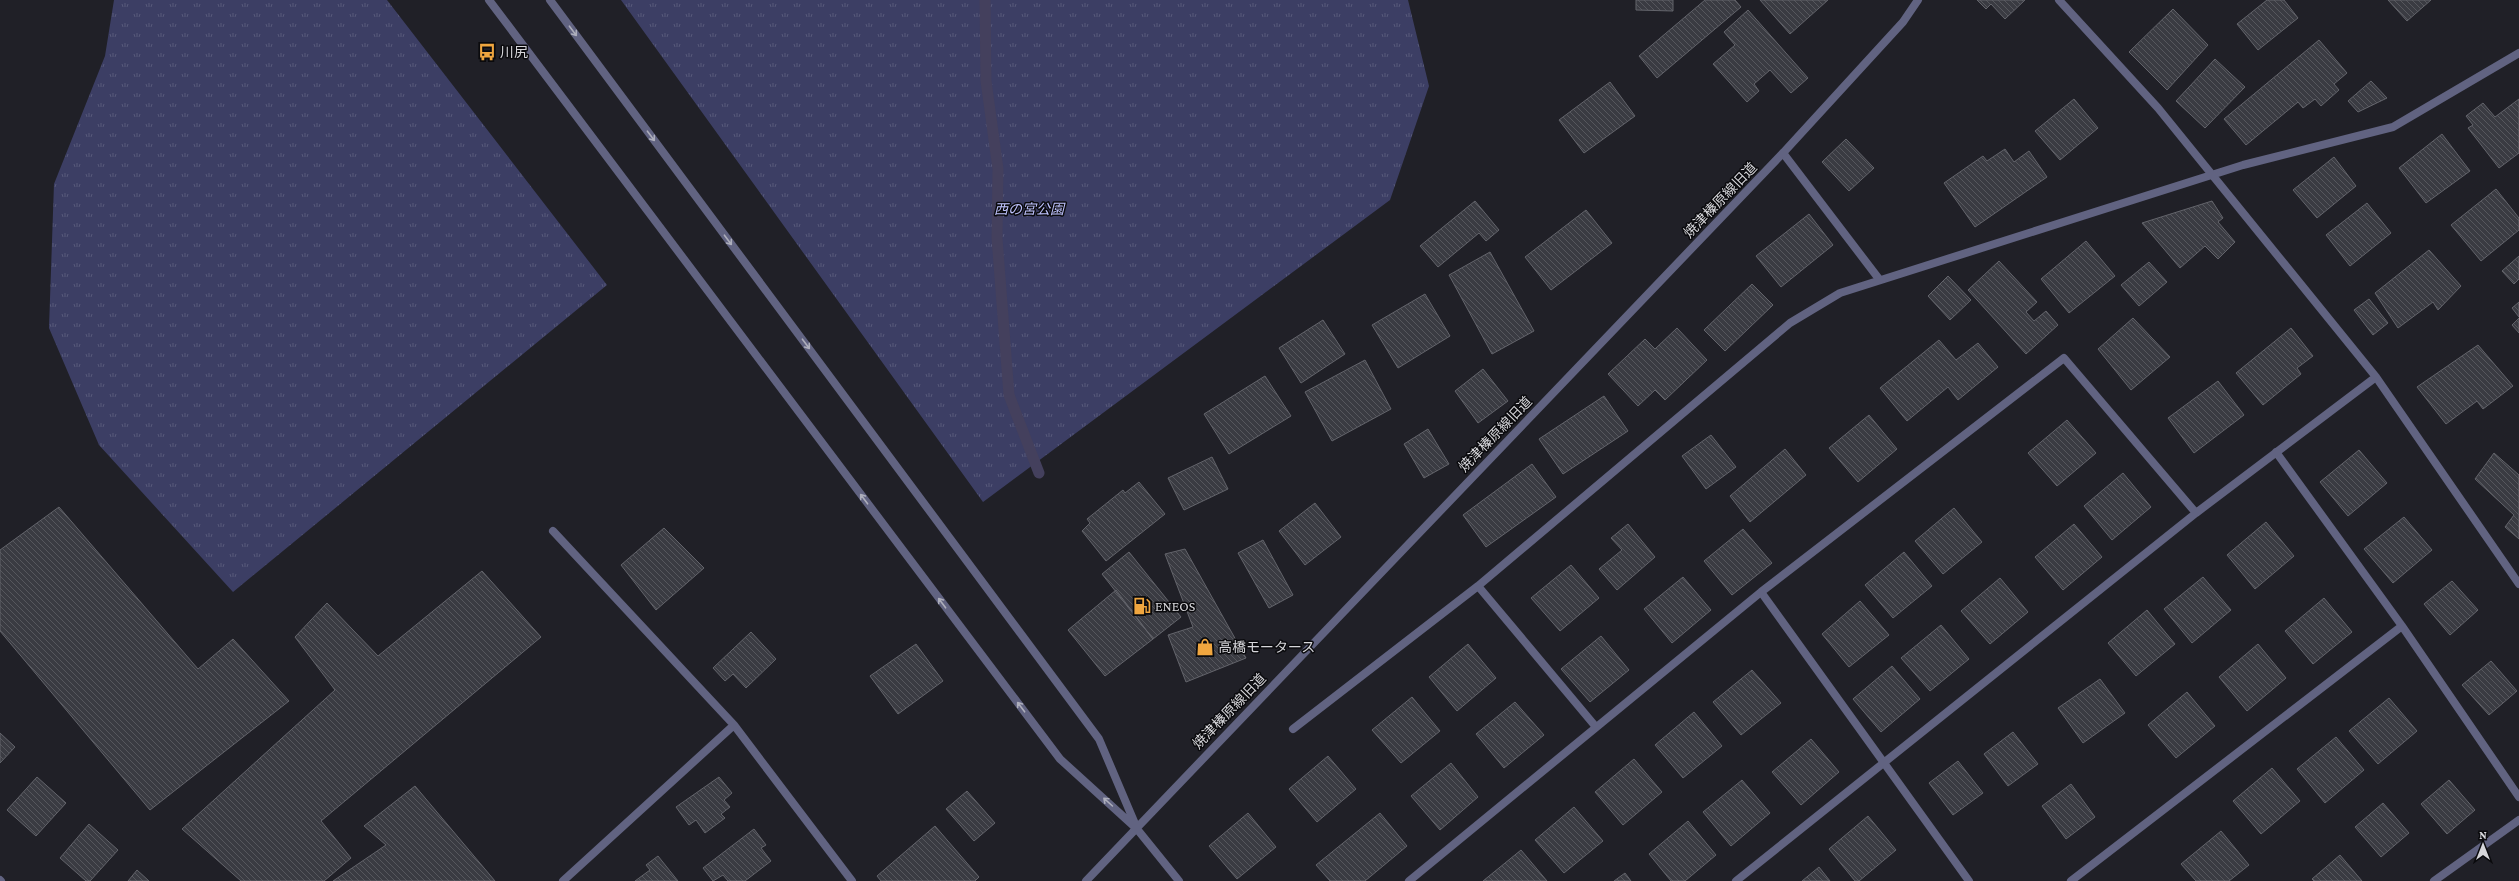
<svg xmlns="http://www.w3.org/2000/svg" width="2519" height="881" font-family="'Crimson Pro','Noto Sans JP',serif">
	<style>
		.park { fill: url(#park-tufts) }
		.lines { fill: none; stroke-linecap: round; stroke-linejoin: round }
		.stream { stroke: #44405d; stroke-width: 11 }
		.building { fill: url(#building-back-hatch); stroke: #63646b }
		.minor { stroke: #616381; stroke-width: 8 }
		.tertiary { stroke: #616381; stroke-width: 8 }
		.oneway { stroke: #adaebb }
		.labels { text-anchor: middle; stroke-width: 3; stroke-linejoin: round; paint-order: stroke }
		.poi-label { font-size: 14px; fill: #d6d6da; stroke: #0a0a0d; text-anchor: start }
		.street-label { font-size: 14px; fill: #d6d6da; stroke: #0a0a0d }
		.park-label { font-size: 14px; font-style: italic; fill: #bfc3fe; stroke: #0a0a0d }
	</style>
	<defs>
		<pattern id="park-tufts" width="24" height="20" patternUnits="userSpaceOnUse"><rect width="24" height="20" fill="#3c3e64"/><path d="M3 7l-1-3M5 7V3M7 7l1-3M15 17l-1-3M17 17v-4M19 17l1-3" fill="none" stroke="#57597a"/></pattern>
		<pattern id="building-back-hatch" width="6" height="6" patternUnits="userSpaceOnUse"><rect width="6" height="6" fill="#3a3b42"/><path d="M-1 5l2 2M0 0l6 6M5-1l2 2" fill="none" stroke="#56575d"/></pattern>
	</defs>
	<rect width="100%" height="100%" fill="#202027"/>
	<!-- park -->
	<path class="park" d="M 114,0 L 387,0 L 607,285 L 233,592 L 99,445 L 49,328 L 54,184 L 105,56 Z
		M 621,0 L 1408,0 L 1429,86 L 1390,200 L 983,502 Z"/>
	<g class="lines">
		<!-- stream -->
		<path class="stream" d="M 985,0 L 986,81 L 998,169 L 997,238 L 1009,395 L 1039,473"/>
	</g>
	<!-- building -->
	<path class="building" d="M 1636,0 L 1673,0 L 1673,11 L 1636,10 Z
		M 1705,0 L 1735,0 L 1741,7 L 1657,78 L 1639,56 Z
		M 1760,0 L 1828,0 L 1790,34 Z
		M 1977,0 L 2025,0 L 2005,19 L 1991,4 L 1986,9 Z
		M 2267,0 L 2284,0 L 2298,18 L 2258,50 L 2237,24 Z
		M 2388,0 L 2431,0 L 2407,21 Z
		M 2173,9 L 2208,45 L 2167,90 L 2129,52 Z
		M 1748,10 L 1808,78 L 1791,93 L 1770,70 L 1754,84 L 1759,91 L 1747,102 L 1713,64 L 1735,45 L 1724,32 Z
		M 2319,40 L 2347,73 L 2334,84 L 2339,90 L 2321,106 L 2315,99 L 2303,108 L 2298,102 L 2246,145 L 2224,119 Z
		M 2215,59 L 2245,87 L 2205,128 L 2176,101 Z
		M 2371,81 L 2387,98 L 2358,112 L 2348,101 Z
		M 1610,82 L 1635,116 L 1584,153 L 1559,120 Z
		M 2074,99 L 2098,128 L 2060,160 L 2035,131 Z
		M 2519,99 L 2519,153 L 2499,168 L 2468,128 L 2473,125 L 2466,116 L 2483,103 L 2495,117 Z
		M 2442,134 L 2470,171 L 2426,203 L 2399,168 Z
		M 1846,139 L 1874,168 L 1849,191 L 1822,162 Z
		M 2005,149 L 2014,162 L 2029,151 L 2047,177 L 1975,227 L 1944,183 L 1983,156 L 1987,161 Z
		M 2334,157 L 2356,186 L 2317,218 L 2293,190 Z
		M 2496,189 L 2519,218 L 2519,230 L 2481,261 L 2451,225 Z
		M 1475,201 L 1499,230 L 1486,241 L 1479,233 L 1438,267 L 1420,246 Z
		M 2212,201 L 2223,218 L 2218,222 L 2235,242 L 2218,259 L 2205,246 L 2180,268 L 2142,223 Z
		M 2367,203 L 2391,233 L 2350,266 L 2326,235 Z
		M 1586,210 L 1612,243 L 1551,290 L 1525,257 Z
		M 1809,214 L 1833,245 L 1781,287 L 1756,256 Z
		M 2086,241 L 2115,276 L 2069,313 L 2041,279 Z
		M 2429,250 L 2461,286 L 2438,310 L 2433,302 L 2398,328 L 2375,293 Z
		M 1490,252 L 1534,331 L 1492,354 L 1449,275 Z
		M 2519,256 L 2519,279 L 2514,284 L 2502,271 Z
		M 1999,261 L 2037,302 L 2026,312 L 2034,321 L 2046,311 L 2058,325 L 2026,354 L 1968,290 Z
		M 2149,262 L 2167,282 L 2139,306 L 2121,285 Z
		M 1948,276 L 1971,300 L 1950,320 L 1928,296 Z
		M 1752,284 L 1773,305 L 1725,351 L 1704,330 Z
		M 1425,294 L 1450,336 L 1398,368 L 1372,325 Z
		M 2369,299 L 2388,323 L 2373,335 L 2354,310 Z
		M 2519,302 L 2519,317 L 2512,308 Z
		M 2133,318 L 2170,357 L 2131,390 L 2098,349 Z
		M 2519,318 L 2519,333 L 2512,325 Z
		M 1323,320 L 1345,354 L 1301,383 L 1279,348 Z
		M 1677,328 L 1707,360 L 1665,400 L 1655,390 L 1638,406 L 1608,374 L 1645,339 L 1655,349 Z
		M 2291,328 L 2313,356 L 2297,368 L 2301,374 L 2263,405 L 2236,373 Z
		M 1939,340 L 1956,360 L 1978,343 L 1998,367 L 1958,400 L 1948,387 L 1907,421 L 1880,388 Z
		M 2478,345 L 2513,386 L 2483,409 L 2477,401 L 2446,424 L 2417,387 Z
		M 1365,360 L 1391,409 L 1332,441 L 1305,392 Z
		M 1483,369 L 1508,401 L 1478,423 L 1455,391 Z
		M 1265,376 L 1291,416 L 1229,454 L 1204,414 Z
		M 2218,381 L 2244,415 L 2194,453 L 2168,418 Z
		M 1604,396 L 1628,431 L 1563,474 L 1539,439 Z
		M 1869,415 L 1897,449 L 1858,482 L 1829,448 Z
		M 2067,420 L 2096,453 L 2057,486 L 2028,453 Z
		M 1428,429 L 1449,464 L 1424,478 L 1404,444 Z
		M 1711,435 L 1736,467 L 1706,489 L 1682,456 Z
		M 1785,449 L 1806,475 L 1750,522 L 1730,496 Z
		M 2359,450 L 2387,483 L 2348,516 L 2320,482 Z
		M 2494,453 L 2519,475 L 2519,539 L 2505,527 L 2514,515 L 2475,479 Z
		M 1212,457 L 1228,489 L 1184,510 L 1168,478 Z
		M 1532,464 L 1556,497 L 1486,547 L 1463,515 Z
		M 2123,473 L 2151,507 L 2112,540 L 2084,506 Z
		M 1139,482 L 1165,514 L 1106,561 L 1082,531 L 1090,523 L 1087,519 L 1123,490 L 1125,493 Z
		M 1315,503 L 1341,537 L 1305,565 L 1279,531 Z
		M 59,507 L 198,669 L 233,639 L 289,701 L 150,810 L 0,631 L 0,550 Z
		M 1954,508 L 1982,542 L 1943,574 L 1915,541 Z
		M 2404,517 L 2432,550 L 2393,583 L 2364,549 Z
		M 2266,522 L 2294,556 L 2255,589 L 2227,555 Z
		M 1628,524 L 1655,557 L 1617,590 L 1599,569 L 1622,550 L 1611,538 Z
		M 2074,524 L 2102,557 L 2063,590 L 2035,557 Z
		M 664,528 L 704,568 L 656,610 L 621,565 Z
		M 1743,529 L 1772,563 L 1732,595 L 1704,561 Z
		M 1263,540 L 1293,595 L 1269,608 L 1238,553 Z
		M 1185,549 L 1246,658 L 1186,682 L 1168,635 L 1193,627 L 1165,554 Z
		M 1129,552 L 1181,617 L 1153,639 L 1102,574 Z
		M 1904,552 L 1932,586 L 1893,618 L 1865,585 Z
		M 1571,565 L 1599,598 L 1560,631 L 1531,598 Z
		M 482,571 L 541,637 L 321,821 L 351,858 L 324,881 L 241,881 L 182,829 L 335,690 L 295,637 L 327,603 L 378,656 Z
		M 1683,577 L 1711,610 L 1672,643 L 1644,609 Z
		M 2203,577 L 2231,610 L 2192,643 L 2164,609 Z
		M 2000,578 L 2028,612 L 1990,644 L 1961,611 Z
		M 2452,581 L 2478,610 L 2450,635 L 2424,604 Z
		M 1116,590 L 1153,639 L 1105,676 L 1068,630 Z
		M 2324,598 L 2352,632 L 2313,664 L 2285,631 Z
		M 1860,601 L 1889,635 L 1849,667 L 1822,634 Z
		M 2147,610 L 2175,644 L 2136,676 L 2108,643 Z
		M 1941,625 L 1969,659 L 1930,691 L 1901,658 Z
		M 751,632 L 776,659 L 746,688 L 733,674 L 725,681 L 713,668 Z
		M 1601,636 L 1629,670 L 1590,702 L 1561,669 Z
		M 916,644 L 943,681 L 898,714 L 870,676 Z
		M 1468,644 L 1496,678 L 1457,711 L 1429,677 Z
		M 2258,644 L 2286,678 L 2247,711 L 2219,677 Z
		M 2491,661 L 2517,691 L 2489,715 L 2462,685 Z
		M 1892,666 L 1920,699 L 1881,732 L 1853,699 Z
		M 1752,670 L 1781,703 L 1741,735 L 1713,702 Z
		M 2100,679 L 2125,713 L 2083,743 L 2058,708 Z
		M 2187,692 L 2215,726 L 2176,758 L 2148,725 Z
		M 1412,697 L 1440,731 L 1401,763 L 1372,730 Z
		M 2389,698 L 2417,731 L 2378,764 L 2349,731 Z
		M 1515,702 L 1544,735 L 1504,768 L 1476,734 Z
		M 1694,712 L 1722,746 L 1683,778 L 1655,745 Z
		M 2013,732 L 2038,764 L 2008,786 L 1984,754 Z
		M 0,733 L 15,747 L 0,763 Z
		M 2336,737 L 2364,770 L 2325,803 L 2297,769 Z
		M 1811,739 L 1839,772 L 1801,805 L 1772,772 Z
		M 1328,756 L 1356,789 L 1317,822 L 1289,789 Z
		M 1634,759 L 1662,792 L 1623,825 L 1595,792 Z
		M 1958,761 L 1983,793 L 1953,815 L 1929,783 Z
		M 1451,763 L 1478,797 L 1440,830 L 1411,796 Z
		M 2272,768 L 2300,801 L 2261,834 L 2233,801 Z
		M 37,777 L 66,803 L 36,836 L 7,810 Z
		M 719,777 L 732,793 L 724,800 L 730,807 L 721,814 L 725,818 L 705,833 L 696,820 L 689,825 L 676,807 Z
		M 1742,780 L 1770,813 L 1731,846 L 1703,812 Z
		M 2449,780 L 2475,810 L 2447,834 L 2421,804 Z
		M 2071,784 L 2095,817 L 2066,839 L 2042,806 Z
		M 415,786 L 495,881 L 333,881 L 386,845 L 364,826 Z
		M 967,791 L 995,823 L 974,841 L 946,809 Z
		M 2383,803 L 2409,833 L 2381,857 L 2355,827 Z
		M 1574,807 L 1603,841 L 1564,873 L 1535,840 Z
		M 1248,813 L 1276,847 L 1237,879 L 1209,846 Z
		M 1380,813 L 1407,846 L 1365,881 L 1330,881 L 1316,865 Z
		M 1868,816 L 1896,850 L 1859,881 L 1855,881 L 1829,849 Z
		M 1688,821 L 1716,855 L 1685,881 L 1671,881 L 1649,854 Z
		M 89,824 L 118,850 L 90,881 L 86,881 L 60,858 Z
		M 935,826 L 979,877 L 975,881 L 881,881 L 877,876 Z
		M 754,829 L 766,845 L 761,848 L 771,861 L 745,881 L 728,881 L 723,875 L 713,881 L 703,868 Z
		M 2221,831 L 2249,865 L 2229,881 L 2196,881 L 2181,864 Z
		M 1521,850 L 1547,881 L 1483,881 Z
		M 2340,855 L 2362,881 L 2314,881 L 2312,879 Z
		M 658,856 L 678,881 L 635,881 L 650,870 L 646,865 Z
		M 1819,867 L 1830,881 L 1802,881 Z
		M 137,870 L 149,881 L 128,881 Z
		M 1625,873 L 1631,881 L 1614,881 Z"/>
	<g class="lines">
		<!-- minor -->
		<path class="minor" d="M 2059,0 L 2158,108 L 2376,377 L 2519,584
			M 1783,153 L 1879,279
			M 2276,452 L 2402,626 L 2519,797
			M 553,531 L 734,725 L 852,881
			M 1478,586 L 1596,727
			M 1761,592 L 1969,881
			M 1293,729 L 1478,586 L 1790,323 L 1840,293 L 2243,165 L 2393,127 L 2519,53
			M 0,880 L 1,881
			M 563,881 L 734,725
			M 1409,881 L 1761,592 L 2064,358 L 2196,513 L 2376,377
			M 1736,881 L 2196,513
			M 2071,881 L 2402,626
			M 2434,881 L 2519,820"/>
		<!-- tertiary -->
		<path class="tertiary" d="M 489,0 L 1060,759 L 1137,829 L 1179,881
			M 550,0 L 1099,739 L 1136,826
			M 1086,881 L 1783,153 L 1903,22 L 1918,0"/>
	</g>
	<!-- one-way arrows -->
	<defs><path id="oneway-shaft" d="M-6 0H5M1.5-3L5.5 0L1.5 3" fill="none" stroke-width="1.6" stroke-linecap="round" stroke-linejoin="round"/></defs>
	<g class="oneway">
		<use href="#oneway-shaft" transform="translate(573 31) rotate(53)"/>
		<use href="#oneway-shaft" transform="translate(651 136) rotate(53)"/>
		<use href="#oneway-shaft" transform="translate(728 240) rotate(53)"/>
		<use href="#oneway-shaft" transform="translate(806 344) rotate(53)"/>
		<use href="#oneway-shaft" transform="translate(864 499) rotate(-127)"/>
		<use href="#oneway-shaft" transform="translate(942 603) rotate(-127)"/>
		<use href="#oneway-shaft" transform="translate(1021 707) rotate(-127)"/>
		<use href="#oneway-shaft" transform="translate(1108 802) rotate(-138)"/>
	</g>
	<!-- icons -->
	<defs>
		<g id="bus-bare" transform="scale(1.38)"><path d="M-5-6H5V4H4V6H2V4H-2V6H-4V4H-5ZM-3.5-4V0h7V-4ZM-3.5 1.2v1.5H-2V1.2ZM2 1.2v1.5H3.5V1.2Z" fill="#f0a63f" stroke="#0a0a0d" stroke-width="2.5" paint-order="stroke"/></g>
		<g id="fuel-bare" transform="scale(1.38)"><path d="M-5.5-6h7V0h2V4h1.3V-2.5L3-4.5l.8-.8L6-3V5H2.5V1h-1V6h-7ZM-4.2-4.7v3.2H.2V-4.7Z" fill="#f0a63f" stroke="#0a0a0d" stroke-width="2.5" paint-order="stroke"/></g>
		<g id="shop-bare" transform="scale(1.38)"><path d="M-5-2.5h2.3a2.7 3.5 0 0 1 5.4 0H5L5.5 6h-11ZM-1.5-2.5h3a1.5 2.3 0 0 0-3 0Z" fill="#f0a63f" stroke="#0a0a0d" stroke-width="2.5" paint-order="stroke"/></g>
	</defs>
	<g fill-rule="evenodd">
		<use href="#bus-bare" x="487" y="52"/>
		<use href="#fuel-bare" x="1142" y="606"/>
		<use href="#shop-bare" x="1205" y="647"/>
	</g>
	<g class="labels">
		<!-- poi labels -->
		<g class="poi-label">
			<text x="500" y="57">川尻</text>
			<text x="1155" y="611">ENEOS</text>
			<text x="1218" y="652">高橋モータース</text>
		</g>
		<!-- street labels -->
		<g class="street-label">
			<text transform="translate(1720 200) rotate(-46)" y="5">焼津榛原線旧道</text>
			<text transform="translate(1495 434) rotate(-46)" y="5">焼津榛原線旧道</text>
			<text transform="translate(1229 711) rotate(-46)" y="5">焼津榛原線旧道</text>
		</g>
		<!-- park labels -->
		<g class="park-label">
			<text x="1029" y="214">西の宮公園</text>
		</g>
	</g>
	<!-- north arrow -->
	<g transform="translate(2483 845)" stroke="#0a0a0d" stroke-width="3" paint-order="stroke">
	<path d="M0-3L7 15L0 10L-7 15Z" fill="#d6d6da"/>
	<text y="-6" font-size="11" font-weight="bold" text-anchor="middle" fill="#d6d6da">N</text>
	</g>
</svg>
